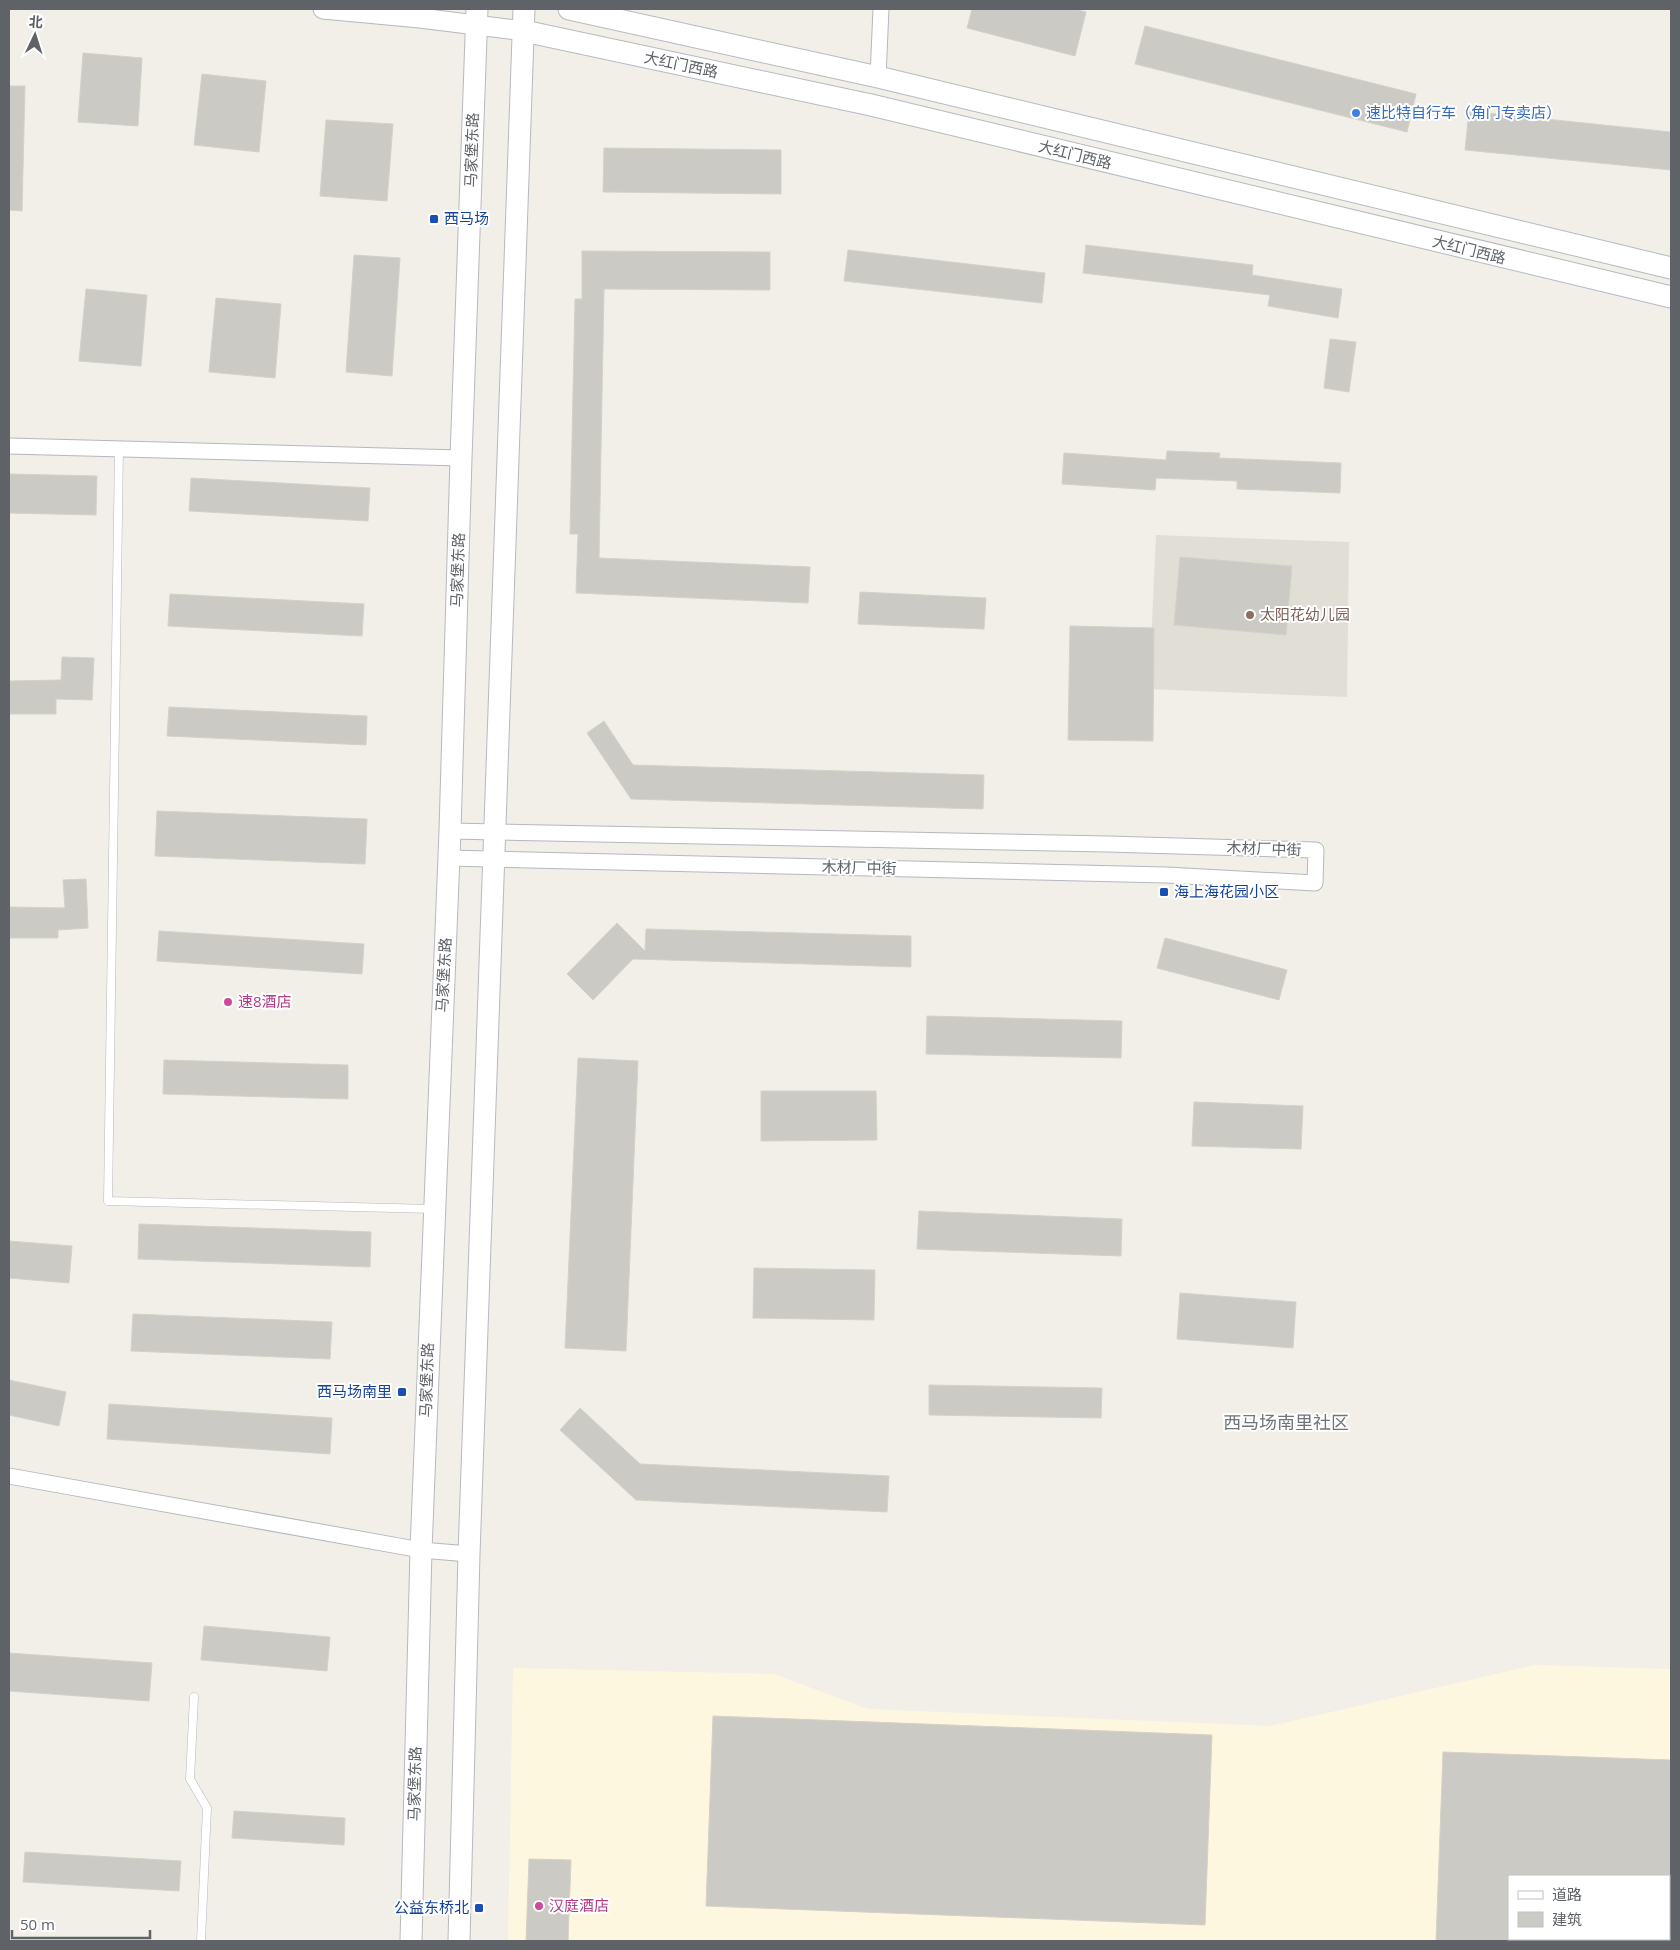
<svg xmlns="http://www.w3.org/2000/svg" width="1680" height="1950" font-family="'Open Sans','Noto Sans SC',sans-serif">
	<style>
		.commercial { fill: #fef7e0; fill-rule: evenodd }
		.education { fill: #e1ded6 }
		.building { fill: #cccac5; stroke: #d6d1c6 }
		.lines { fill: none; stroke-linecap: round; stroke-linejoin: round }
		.service-casing { stroke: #b5b8bc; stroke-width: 9 }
		.minor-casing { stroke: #b5b8bc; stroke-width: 17 }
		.tertiary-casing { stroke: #b5b8bc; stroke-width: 21 }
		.secondary-casing { stroke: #b6babf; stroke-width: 23 }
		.service { stroke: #fff; stroke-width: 8 }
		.minor { stroke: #fff; stroke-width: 15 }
		.tertiary { stroke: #fff; stroke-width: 19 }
		.secondary { stroke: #fff; stroke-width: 21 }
		.shop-dot { fill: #3f7fe0; stroke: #fff; stroke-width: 2 }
		.transit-dot { fill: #1a4fb4; stroke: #fff; stroke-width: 2 }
		.education-dot { fill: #8d6e63; stroke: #fff; stroke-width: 2 }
		.hotel-dot { fill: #d1479c; stroke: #fff; stroke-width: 2 }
		.labels { text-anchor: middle; stroke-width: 4; stroke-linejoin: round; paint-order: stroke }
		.street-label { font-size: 15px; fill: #5f6368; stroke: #fff }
		.shop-label { font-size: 15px; fill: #366cbe; stroke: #fff; text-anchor: start }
		.transit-label { font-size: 15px; fill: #164399; stroke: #fff; text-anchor: start }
		.education-label { font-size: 15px; fill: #785e54; stroke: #fff; text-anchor: start }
		.hotel-label { font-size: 15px; fill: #b23c85; stroke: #fff; text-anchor: start }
		.quarter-label { font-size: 18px; fill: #70757a; stroke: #fff }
	</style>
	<rect width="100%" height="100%" fill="#f1efe8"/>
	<!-- commercial -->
	<path class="commercial" d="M 1535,1665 L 1671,1669 L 1671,1941 L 508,1941 L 513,1668 L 774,1674 L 868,1709 L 1271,1726 ZM 1509,1876 L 1669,1876 L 1669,1939 L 1509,1939 Z"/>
	<!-- education -->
	<path class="education" d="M 1156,535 L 1349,542 L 1347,697 L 1149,689 Z"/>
	<!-- building -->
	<path class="building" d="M 972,9 L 1074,9 L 1086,12 L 1075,56 L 967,28 Z
		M 1145,26 L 1416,94 L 1407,132 L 1135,64 Z
		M 83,53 L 142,58 L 138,126 L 78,122 Z
		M 202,74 L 266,81 L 259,152 L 194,145 Z
		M 9,86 L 25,86 L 22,211 L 9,210 Z
		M 1469,111 L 1671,132 L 1671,170 L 1465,150 Z
		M 326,120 L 393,124 L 387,201 L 320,196 Z
		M 604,148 L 781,150 L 781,194 L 603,192 Z
		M 1086,245 L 1253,265 L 1252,275 L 1342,289 L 1338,318 L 1268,306 L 1270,295 L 1083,273 Z
		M 848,250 L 1045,273 L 1042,303 L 844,281 Z
		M 582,251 L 770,252 L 770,290 L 604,289 L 599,558 L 810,567 L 808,603 L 576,593 L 578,534 L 570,534 L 575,299 L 582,299 Z
		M 354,255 L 400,258 L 392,376 L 346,372 Z
		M 86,289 L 147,295 L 141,366 L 79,361 Z
		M 216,298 L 281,304 L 275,378 L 209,372 Z
		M 1330,339 L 1356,342 L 1349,392 L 1324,388 Z
		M 1167,451 L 1220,453 L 1219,458 L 1341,463 L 1340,493 L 1237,489 L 1237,481 L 1156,478 L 1155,490 L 1062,484 L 1064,453 L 1166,460 Z
		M 9,474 L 97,476 L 96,515 L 9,513 Z
		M 191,478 L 370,488 L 368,521 L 189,511 Z
		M 1180,557 L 1292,566 L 1286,635 L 1174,625 Z
		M 860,592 L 986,598 L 984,629 L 858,624 Z
		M 170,594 L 364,604 L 362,636 L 168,626 Z
		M 1070,626 L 1154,628 L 1153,741 L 1068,740 Z
		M 62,657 L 94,658 L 92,700 L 56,699 L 56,714 L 9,714 L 9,681 L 61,680 Z
		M 169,707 L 367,716 L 366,745 L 167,736 Z
		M 604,721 L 633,765 L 984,775 L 983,809 L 631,799 L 587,733 Z
		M 157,811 L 367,819 L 365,864 L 155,856 Z
		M 86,879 L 88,928 L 58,930 L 58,938 L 9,938 L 9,907 L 65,908 L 63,880 Z
		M 617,923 L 645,951 L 646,929 L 911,936 L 911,967 L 633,959 L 593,1000 L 567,974 Z
		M 159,931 L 364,944 L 362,974 L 157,961 Z
		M 1165,938 L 1287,970 L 1279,1000 L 1157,968 Z
		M 927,1016 L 1122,1021 L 1121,1058 L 926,1054 Z
		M 578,1058 L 638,1061 L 626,1351 L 565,1348 Z
		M 164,1060 L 348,1065 L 348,1099 L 163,1094 Z
		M 761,1091 L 876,1091 L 877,1140 L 761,1141 Z
		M 1194,1102 L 1303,1106 L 1301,1149 L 1192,1146 Z
		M 919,1211 L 1122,1219 L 1121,1256 L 917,1249 Z
		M 139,1224 L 371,1232 L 370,1267 L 138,1259 Z
		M 9,1241 L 72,1246 L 69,1283 L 9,1278 Z
		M 754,1268 L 875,1270 L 874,1320 L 753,1318 Z
		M 1180,1293 L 1296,1302 L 1293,1348 L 1177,1339 Z
		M 133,1314 L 332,1322 L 330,1359 L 131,1351 Z
		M 9,1380 L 66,1392 L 59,1426 L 9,1415 Z
		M 929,1385 L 1102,1388 L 1101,1418 L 929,1415 Z
		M 109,1404 L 332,1418 L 330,1454 L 107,1439 Z
		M 580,1408 L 640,1464 L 889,1476 L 887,1512 L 636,1500 L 560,1430 Z
		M 204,1626 L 330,1637 L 327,1671 L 201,1660 Z
		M 9,1653 L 152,1663 L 149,1701 L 9,1691 Z
		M 713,1716 L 1212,1735 L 1205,1925 L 706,1906 Z
		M 1443,1752 L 1671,1760 L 1671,1876 L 1509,1876 L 1509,1941 L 1436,1941 Z
		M 234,1811 L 345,1818 L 344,1845 L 232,1838 Z
		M 25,1852 L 181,1861 L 179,1891 L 23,1882 Z
		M 529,1859 L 571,1860 L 568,1941 L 526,1941 Z"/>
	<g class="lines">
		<!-- service casing -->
		<g class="service-casing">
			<path id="service" d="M 119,448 L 108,1201 L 433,1209
				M 194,1697 L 190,1779 L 207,1808 L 201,1941"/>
		</g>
		<!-- minor casing -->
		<g class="minor-casing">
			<path id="minor" d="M 878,77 L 881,9
				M 9,446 L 461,458
				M 449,858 L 1166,875 L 1315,883 L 1316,850 L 1108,844 L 450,831
				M 9,1476 L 421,1550 L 469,1554"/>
		</g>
		<!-- tertiary casing -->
		<g class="tertiary-casing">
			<path id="tertiary" d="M 323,9 L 420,18 L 524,31"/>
		</g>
		<!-- secondary casing -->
		<g class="secondary-casing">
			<path id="secondary" d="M 569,9 L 878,77 L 1671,268
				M 524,31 L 871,105 L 1671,297
				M 411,1941 L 421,1550 L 450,831 L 461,458 L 477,9
				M 459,1941 L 469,1554 L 524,9"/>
		</g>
		<!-- service -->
		<use href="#service" class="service"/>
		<!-- minor -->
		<use href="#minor" class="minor"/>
		<!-- tertiary -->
		<use href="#tertiary" class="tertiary"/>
		<!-- secondary -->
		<use href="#secondary" class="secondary"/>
	</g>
	<!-- markers -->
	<circle class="shop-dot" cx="1356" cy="113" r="5"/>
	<g class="transit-dot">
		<rect x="429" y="214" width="10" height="10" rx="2.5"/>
		<rect x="1159" y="887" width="10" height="10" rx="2.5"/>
		<rect x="397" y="1387" width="10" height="10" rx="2.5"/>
		<rect x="474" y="1903" width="10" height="10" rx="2.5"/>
	</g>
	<circle class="education-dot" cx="1250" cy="615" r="5"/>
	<g class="hotel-dot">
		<circle cx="228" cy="1002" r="5"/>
		<circle cx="539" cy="1906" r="5"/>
	</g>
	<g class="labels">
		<!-- street labels -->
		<g class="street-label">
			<text transform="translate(681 65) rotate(12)" y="5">大红门西路</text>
			<text transform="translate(472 150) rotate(-88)" y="5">马家堡东路</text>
			<text transform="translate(1075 155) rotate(14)" y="5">大红门西路</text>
			<text transform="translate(1469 250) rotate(14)" y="5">大红门西路</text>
			<text transform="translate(458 570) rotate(-88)" y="5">马家堡东路</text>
			<text transform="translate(1264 849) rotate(2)" y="5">木材厂中街</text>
			<text transform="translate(859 868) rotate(1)" y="5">木材厂中街</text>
			<text transform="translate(444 975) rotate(-87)" y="5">马家堡东路</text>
			<text transform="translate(427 1380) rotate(-88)" y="5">马家堡东路</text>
			<text transform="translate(415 1784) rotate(-89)" y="5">马家堡东路</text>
		</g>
		<!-- shop labels -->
		<g class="shop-label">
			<text x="1366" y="118">速比特自行车（角门专卖店）</text>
		</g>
		<!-- transit labels -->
		<g class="transit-label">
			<text x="444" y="224">西马场</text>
			<text x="1174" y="897">海上海花园小区</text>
			<text x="392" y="1397" text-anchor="end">西马场南里</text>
			<text x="469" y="1913" text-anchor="end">公益东桥北</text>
		</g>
		<!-- education labels -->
		<g class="education-label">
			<text x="1260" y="620">太阳花幼儿园</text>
		</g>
		<!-- hotel labels -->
		<g class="hotel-label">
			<text x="238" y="1007">速8酒店</text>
			<text x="549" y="1911">汉庭酒店</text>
		</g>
		<!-- quarter labels -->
		<g class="quarter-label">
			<text x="1286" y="1429">西马场南里社区</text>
		</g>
	</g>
	<!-- border -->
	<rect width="1680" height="1950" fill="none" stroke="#5f6368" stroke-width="20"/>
	<!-- legend -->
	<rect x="1508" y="1875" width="162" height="65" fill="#ffffff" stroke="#bfc1c3"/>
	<rect x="1518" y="1891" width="25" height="8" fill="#ffffff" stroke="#bfc1c3"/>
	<text x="1552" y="1900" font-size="15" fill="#5f6368">道路</text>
	<rect x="1518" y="1912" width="25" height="15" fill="#cccac5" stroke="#bfc1c3"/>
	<text x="1552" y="1925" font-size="15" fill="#5f6368">建筑</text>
	<!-- north arrow -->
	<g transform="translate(35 35) rotate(4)" stroke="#ffffff" stroke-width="4" paint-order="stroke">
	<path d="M0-4L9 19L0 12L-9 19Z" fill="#5f6368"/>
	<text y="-8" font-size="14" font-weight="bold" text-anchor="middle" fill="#5f6368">北</text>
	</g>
	<!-- scale -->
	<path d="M12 1930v8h138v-8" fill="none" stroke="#5f6368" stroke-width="2.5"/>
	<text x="20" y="1930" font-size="15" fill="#5f6368" stroke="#ffffff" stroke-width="4" paint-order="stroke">50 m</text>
</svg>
